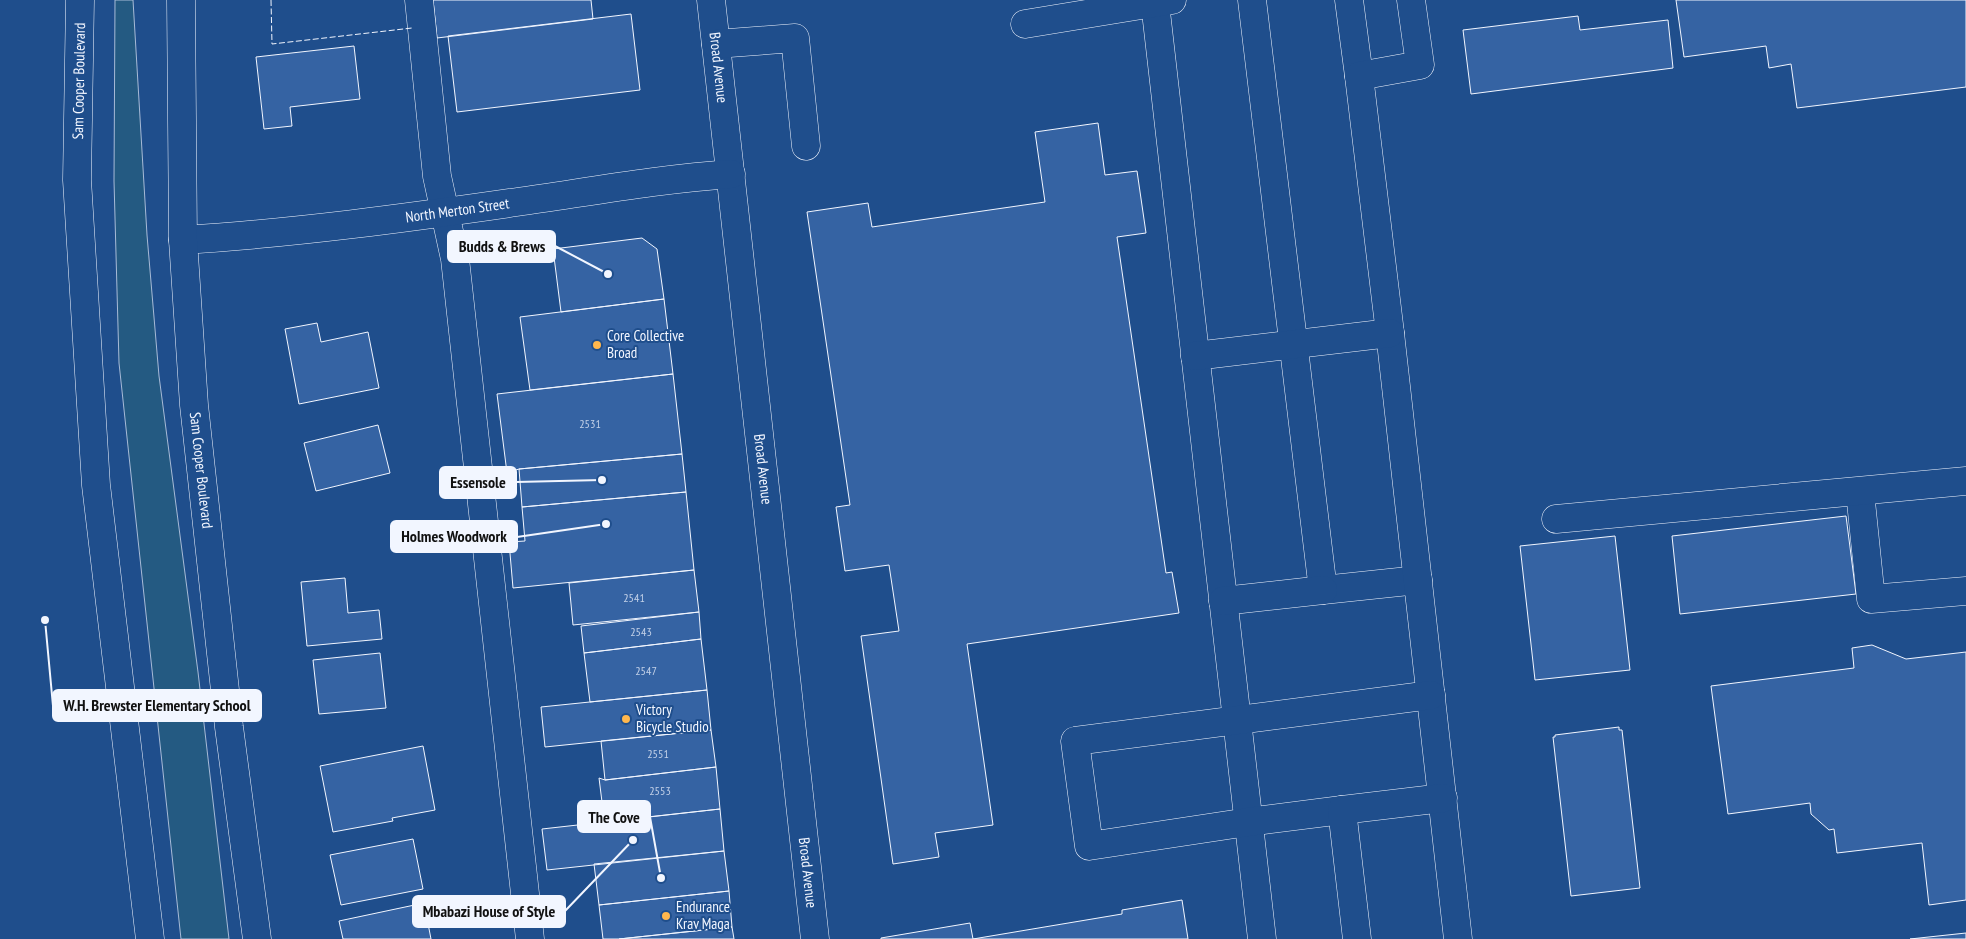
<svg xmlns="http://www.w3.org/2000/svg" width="1966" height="939" font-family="'PT Sans Narrow',sans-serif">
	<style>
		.green { fill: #245a82; stroke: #a8bbd7 }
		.building { fill: #3563a3; stroke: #f2f6ff }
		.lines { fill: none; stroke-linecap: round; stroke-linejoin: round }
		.minor-casing { stroke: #f2f6ff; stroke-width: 29 }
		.major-casing { stroke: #f2f6ff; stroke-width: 29 }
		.minor { stroke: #1f4e8c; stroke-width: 28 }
		.major { stroke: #1f4e8c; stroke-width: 28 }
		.fence { stroke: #f2f6ff; stroke-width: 1; stroke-dasharray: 6 2.5; stroke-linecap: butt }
		.poi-dot { fill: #ffb74d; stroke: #1f4e8c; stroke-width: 2 }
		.labels { text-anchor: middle; stroke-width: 4; stroke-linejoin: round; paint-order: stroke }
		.number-label { font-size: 12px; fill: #c3d1e8 }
		.street-label { font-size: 15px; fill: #f2f6ff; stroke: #1f4e8c }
		.poi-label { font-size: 15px; fill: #f2f6ff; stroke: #1f4e8c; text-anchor: start }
		.leader { fill: none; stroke: #f2f6ff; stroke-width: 2 }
		.callout-dot { fill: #f2f6ff; stroke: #1f4e8c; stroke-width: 2 }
		.callout { fill: #f2f6ff; stroke: #f2f6ff; stroke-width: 2 }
		.callout-label { font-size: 16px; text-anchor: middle; font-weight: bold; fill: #111 }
	</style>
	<rect width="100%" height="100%" fill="#1f4e8c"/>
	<!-- green -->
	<path class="green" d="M 115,0 L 133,0 L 147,235 L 159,376 L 198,672 L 229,939 L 181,939 L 119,363 L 114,181 Z"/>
	<!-- building -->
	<path class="building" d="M 433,0 L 591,0 L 593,19 L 437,38 Z
		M 1676,0 L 1966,0 L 1966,87 L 1797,108 L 1791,64 L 1769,68 L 1766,46 L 1684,57 Z
		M 631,14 L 640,90 L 457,112 L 448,36 Z
		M 1578,16 L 1580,30 L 1668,20 L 1673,68 L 1471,94 L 1463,30 Z
		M 354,46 L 360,99 L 290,107 L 292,126 L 264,129 L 256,57 Z
		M 1098,123 L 1105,175 L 1137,171 L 1146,233 L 1117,237 L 1166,573 L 1172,572 L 1179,613 L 967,644 L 993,825 L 935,833 L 939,857 L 893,864 L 861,636 L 899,631 L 889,565 L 845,571 L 836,507 L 850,505 L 807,212 L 868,203 L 872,227 L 1045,202 L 1035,132 Z
		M 642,238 L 657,249 L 664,299 L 561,312 L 553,249 Z
		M 664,299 L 673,374 L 530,390 L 520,317 Z
		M 317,323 L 321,342 L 368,332 L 379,388 L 299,404 L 285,329 Z
		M 673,374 L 682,454 L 519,469 L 507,473 L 497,394 Z
		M 378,425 L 390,473 L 316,491 L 304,443 Z
		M 682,454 L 686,492 L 522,507 L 519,469 Z
		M 686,492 L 694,570 L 513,588 L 509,542 L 525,541 L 522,507 Z
		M 1846,516 L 1856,594 L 1680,614 L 1672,536 Z
		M 1615,536 L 1630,670 L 1535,680 L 1520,546 Z
		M 694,570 L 699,612 L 573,625 L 569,583 Z
		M 345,578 L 348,613 L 379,610 L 382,639 L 307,646 L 301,582 Z
		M 699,612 L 701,639 L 584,653 L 581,626 Z
		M 701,639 L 707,690 L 590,702 L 584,653 Z
		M 1872,645 L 1906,659 L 1966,652 L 1966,900 L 1929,905 L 1922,843 L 1837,853 L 1834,829 L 1829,830 L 1811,814 L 1810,803 L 1728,814 L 1711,686 L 1854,668 L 1852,648 Z
		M 380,653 L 386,708 L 319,714 L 313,660 Z
		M 707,690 L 711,730 L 545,747 L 541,707 Z
		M 1619,727 L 1619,730 L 1622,730 L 1640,888 L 1571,896 L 1553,737 L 1555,737 L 1555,735 Z
		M 711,730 L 716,767 L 605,780 L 601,741 Z
		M 423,746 L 435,810 L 392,818 L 393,821 L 333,832 L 320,766 Z
		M 716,767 L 720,809 L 593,823 L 591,803 L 602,802 L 599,778 L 605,780 Z
		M 720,809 L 724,851 L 547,870 L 542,829 Z
		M 413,839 L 423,889 L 341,905 L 330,855 Z
		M 724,851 L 729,891 L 599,905 L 594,864 Z
		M 729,891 L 732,927 L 619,939 L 603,939 L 599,905 Z
		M 1182,900 L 1188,939 L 881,939 L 881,938 L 970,923 L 973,939 L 1122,914 L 1122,910 Z
		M 424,903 L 431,939 L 343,939 L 339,921 Z
		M 732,927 L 734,939 L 619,939 Z
		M 1966,933 L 1966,939 L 1910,939 Z"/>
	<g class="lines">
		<!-- minor casing -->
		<g class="minor-casing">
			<g id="minor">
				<path d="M 419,0 L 437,176 L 455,259 L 530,939"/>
				<path id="s1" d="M 711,0 L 815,939"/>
				<path d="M 1252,0 L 1323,590 L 1418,580"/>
				<path d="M 1349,0 L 1359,76"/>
				<path d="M 1411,0 L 1420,65 L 1359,76 L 1390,333 L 1458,939"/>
				<path d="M 1155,3 L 1262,939"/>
				<path d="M 1025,24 L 1172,0"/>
				<path d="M 716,44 L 795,38 L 806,146"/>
				<path id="s2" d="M 183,240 C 295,233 406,218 517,202 C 588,192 659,179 731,174"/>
				<path d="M 1195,356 L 1390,333"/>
				<path d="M 1860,492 L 1871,599 L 1966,591"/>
				<path d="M 1556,519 L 1966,481"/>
				<path d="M 1223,601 L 1323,590"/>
				<path d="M 1342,810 L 1248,822 L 1089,846 L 1075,741 L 1431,695"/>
				<path d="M 1357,939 L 1342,810 L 1443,798"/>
			</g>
		</g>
		<!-- major casing -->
		<g class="major-casing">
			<g id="major">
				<path d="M 80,0 L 77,180 L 96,485 L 150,939"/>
				<path id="s3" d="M 181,0 L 183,240 L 194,405 L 229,727 L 257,939"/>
			</g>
		</g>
		<!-- minor -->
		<use href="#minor" class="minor"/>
		<!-- major -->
		<use href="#major" class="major"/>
		<!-- fence -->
		<path class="fence" d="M 271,0 L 272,44 L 412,28"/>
	</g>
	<!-- markers -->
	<g class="poi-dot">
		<circle cx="597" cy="345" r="5"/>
		<circle cx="626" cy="719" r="5"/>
		<circle cx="666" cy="916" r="5"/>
	</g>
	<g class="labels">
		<!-- number labels -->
		<g class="number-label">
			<text x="590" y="428">2531</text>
			<text x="634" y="602">2541</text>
			<text x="641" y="636">2543</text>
			<text x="646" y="675">2547</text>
			<text x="658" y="758">2551</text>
			<text x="660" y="795">2553</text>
		</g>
		<!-- street labels -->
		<g class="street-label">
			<text dy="5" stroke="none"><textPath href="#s1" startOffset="68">Broad Avenue</textPath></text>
			<text transform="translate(79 81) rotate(-89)" y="5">Sam Cooper Boulevard</text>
			<text dy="5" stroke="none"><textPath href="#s2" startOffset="276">North Merton Street</textPath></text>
			<text dy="5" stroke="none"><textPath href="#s1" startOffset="472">Broad Avenue</textPath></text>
			<text dy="5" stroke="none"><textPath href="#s3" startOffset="471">Sam Cooper Boulevard</textPath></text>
			<text dy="5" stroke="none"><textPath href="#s1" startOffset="878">Broad Avenue</textPath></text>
		</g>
		<!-- poi labels -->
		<g class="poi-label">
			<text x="607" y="341">Core Collective<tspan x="607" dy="17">Broad</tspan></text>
			<text x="636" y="715">Victory<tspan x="636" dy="17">Bicycle Studio</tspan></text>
			<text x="676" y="912">Endurance<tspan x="676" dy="17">Krav Maga</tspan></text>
		</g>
	</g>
	<!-- callouts -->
	<path class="leader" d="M608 274L555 246M602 480L516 482M606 524L517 537M45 620L53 706M661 878L650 817M633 840L565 911"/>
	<g class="callout-dot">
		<circle cx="608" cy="274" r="5"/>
		<circle cx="602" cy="480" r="5"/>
		<circle cx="606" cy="524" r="5"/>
		<circle cx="45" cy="620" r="5"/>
		<circle cx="661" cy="878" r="5"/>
		<circle cx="633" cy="840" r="5"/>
	</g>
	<g class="callout">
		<rect x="448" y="231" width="107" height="31" rx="5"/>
		<rect x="440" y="467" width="76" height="31" rx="5"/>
		<rect x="391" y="521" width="126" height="31" rx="5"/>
		<rect x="53" y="690" width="208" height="31" rx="5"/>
		<rect x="578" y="801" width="72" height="31" rx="5"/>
		<rect x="413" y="896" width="152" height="31" rx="5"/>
	</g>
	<g class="callout-label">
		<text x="502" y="252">Budds &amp; Brews</text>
		<text x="478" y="488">Essensole</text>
		<text x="454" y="542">Holmes Woodwork</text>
		<text x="157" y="711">W.H. Brewster Elementary School</text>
		<text x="614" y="823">The Cove</text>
		<text x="489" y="917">Mbabazi House of Style</text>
	</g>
</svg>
